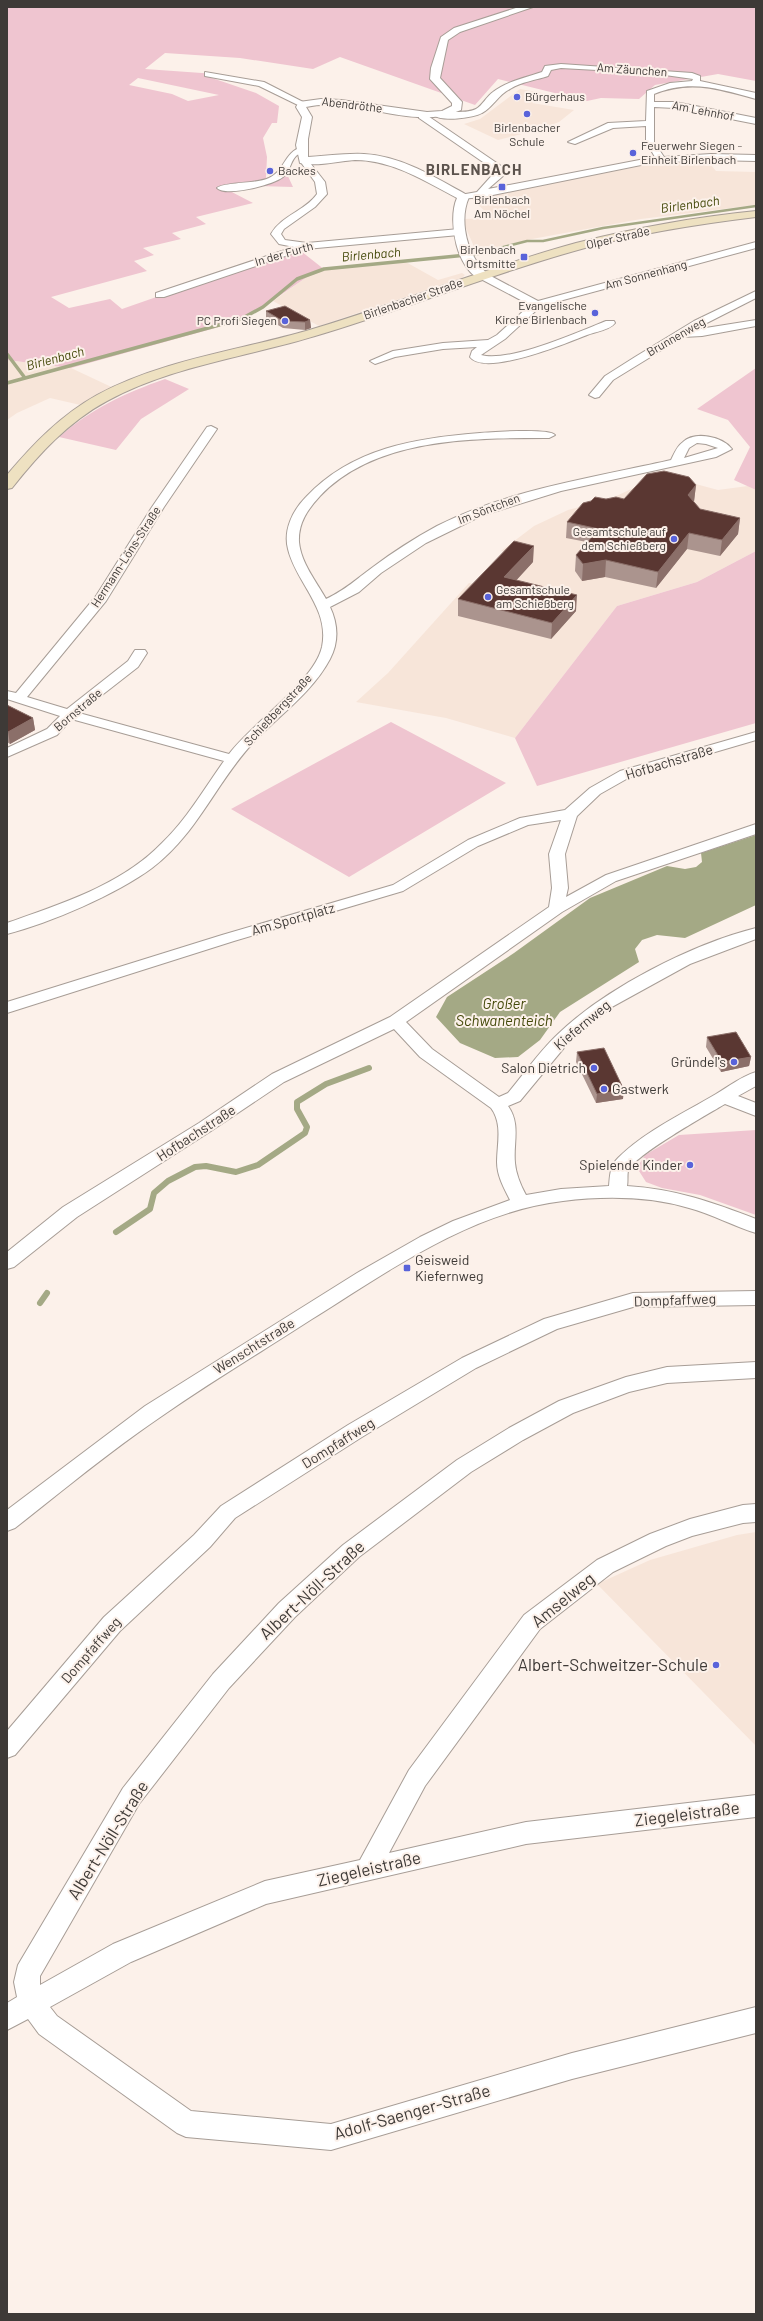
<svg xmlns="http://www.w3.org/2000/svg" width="763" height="2321" font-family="Barlow,sans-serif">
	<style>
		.built { fill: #f7e5d9 }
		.green { fill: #efc5d0; fill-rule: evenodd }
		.water { fill: #a4a985 }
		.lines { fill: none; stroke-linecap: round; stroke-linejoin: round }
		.stream-far2 { stroke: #a4a985; stroke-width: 2.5 }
		.stream-far1 { stroke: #a4a985; stroke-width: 3.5 }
		.stream { stroke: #a4a985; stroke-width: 6 }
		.minor-casing { stroke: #a79d96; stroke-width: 2 }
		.tertiary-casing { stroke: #a79d96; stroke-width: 2 }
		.secondary-casing { stroke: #a79d96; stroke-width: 2 }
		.minor { fill: #fff; fill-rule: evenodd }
		.tertiary { fill: #fff; fill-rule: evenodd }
		.secondary { fill: #eee1c1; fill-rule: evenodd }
		.wall { fill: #ab948e }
		.shaded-wall { fill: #8b6f69 }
		.building { fill: #5a3732; stroke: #8b6f69 }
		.poi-dot { fill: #5963da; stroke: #fcf1ea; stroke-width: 1.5 }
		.labels { text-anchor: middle; stroke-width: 4; stroke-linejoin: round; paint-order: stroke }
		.far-street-label { font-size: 12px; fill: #3e3a37; stroke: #fcf1ea }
		.far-poi-label { font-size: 12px; fill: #3e3a37; stroke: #fcf1ea; text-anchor: start }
		.far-water-label { font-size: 13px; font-style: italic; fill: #44490a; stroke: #fcf1ea }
		.street-label { font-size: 14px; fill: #3e3a37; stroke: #fcf1ea }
		.poi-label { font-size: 14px; fill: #3e3a37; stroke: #fcf1ea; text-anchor: end }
		.far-district-label { font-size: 15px; font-weight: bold; letter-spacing: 1px; fill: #5c534d; stroke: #fcf1ea }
		.water-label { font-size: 15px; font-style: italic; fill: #44490a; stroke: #fcf1ea }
		.near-street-label { font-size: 17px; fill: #3e3a37; stroke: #fcf1ea }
		.near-poi-label { font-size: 17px; fill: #3e3a37; stroke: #fcf1ea; text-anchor: end }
	</style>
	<rect width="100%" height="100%" fill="#fcf1ea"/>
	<!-- built -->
	<path class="built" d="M 520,89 L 542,93 L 532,103 L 574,110 L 559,122 L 537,130 L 498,140 L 464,124 L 480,119 Z
		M 706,159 L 716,171 L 756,172 L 756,205 L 641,219 L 532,239 L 493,248 L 475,249 L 462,219 L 492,218 L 471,198 L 663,162 Z
		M 404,261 L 438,280 L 462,273 L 465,275 L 462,278 L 319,326 L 273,301 L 307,277 L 325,270 Z
		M 7,360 L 71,368 L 120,391 L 89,407 L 50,398 L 17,413 L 7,420 Z
		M 688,482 L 718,490 L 748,486 L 756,490 L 756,551 L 697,582 L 617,606 L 515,738 L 446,718 L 356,702 L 388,673 L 469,583 L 486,586 L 515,554 L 501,551 L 534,526 L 568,510 L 610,499 L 644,483 Z
		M 756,1532 L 756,1746 L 597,1584 L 650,1560 L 737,1535 Z"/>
	<!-- green -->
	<path class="green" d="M 7,7 L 756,7 L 756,81 L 718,74 L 655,85 L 639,99 L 601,98 L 587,101 L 498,79 L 475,105 L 340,57 L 313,69 L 240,58 L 165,53 L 145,69 L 216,74 L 212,78 L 256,93 L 279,106 L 277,123 L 272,123 L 263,138 L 267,157 L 266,178 L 286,172 L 293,187 L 258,186 L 226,189 L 253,203 L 196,217 L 206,224 L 172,233 L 181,239 L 143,248 L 154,255 L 134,261 L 147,271 L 51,297 L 69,308 L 110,299 L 122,309 L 297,248 L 325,270 L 307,277 L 244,320 L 71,368 L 7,360 ZM 138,78 L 219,95 L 188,101 L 172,94 L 129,85 Z
		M 756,368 L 756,490 L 734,480 L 750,447 L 728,420 L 697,409 Z
		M 165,379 L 189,389 L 141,419 L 116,450 L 59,437 C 91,409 125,393 165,379 Z
		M 756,551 L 756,723 L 537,786 L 515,738 L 617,606 L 697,582 Z
		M 391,722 L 506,783 L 349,877 L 231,809 Z
		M 756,1130 L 756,1215 L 700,1195 L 662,1188 L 646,1182 L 639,1171 L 640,1163 L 645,1155 L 679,1135 Z"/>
	<!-- water -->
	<path class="water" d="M 756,835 L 756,905 L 685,938 L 657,935 L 642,940 L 635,949 L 639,962 L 560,1012 L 540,1040 L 518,1057 L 495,1058 L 460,1043 L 436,1017 L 447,997 L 514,953 L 590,898 L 667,866 L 685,869 L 696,867 L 702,862 L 701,853 Z"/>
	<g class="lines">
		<!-- stream-far2 -->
		<path class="stream-far2" d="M 472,255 L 527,241 L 543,241 L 603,228 L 756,206"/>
		<!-- stream-far1 -->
		<path class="stream-far1" d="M 7,354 L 25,378
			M 7,383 L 241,319 L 263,307 L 297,279 L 324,269 L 477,254"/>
		<!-- stream -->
		<path class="stream" d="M 116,1232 L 150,1209 L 154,1193 L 168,1181 L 195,1167 L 206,1166 L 236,1172 L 258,1165 L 305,1133 L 307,1127 L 297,1109 L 297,1102 L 326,1084 L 369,1068
			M 40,1303 L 47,1293"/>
		<!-- minor casing -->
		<g class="minor-casing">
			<path id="minor" d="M 561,64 L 692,73 L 700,76 L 700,81 L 756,93 L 756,99 C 719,89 691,79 654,94 L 654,102 L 675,102 L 756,118 L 756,124 L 675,108 L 654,107 L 654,142 L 664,157 L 711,154 L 756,155 L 756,161 L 711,160 L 651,163 L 483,197 L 460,199 L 460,195 L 477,192 L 496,171 L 419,118 L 419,114 L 425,114 L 504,168 L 503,176 L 488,189 L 655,157 L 646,142 L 646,126 L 613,128 L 575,144 L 568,142 L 608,123 L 646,121 L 647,91 L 670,83 L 692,81 L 693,79 L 651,73 L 561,68 L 551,70 L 548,76 C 536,80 521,82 510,89 C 498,95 492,108 482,113 C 473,118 441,122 434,115 C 440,109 465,115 476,109 C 482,106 487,96 493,92 C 507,81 525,78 542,72 L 545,66 Z
				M 205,72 L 264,82 L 307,104 L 300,106 L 259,86 L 205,76 Z
				M 302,147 L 306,150 C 304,153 299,153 296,156 C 290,162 290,172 283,177 C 273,185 226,197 217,188 C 224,182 257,184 269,178 C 285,171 284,152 302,147 Z
				M 304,158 L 307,159 L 325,182 L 327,194 L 315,207 L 284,229 L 281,234 L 285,240 L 307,243 L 459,229 L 464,232 L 459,235 L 306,249 L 164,297 L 156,297 L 156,293 L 294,247 L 279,244 L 271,234 C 282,215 305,211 317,194 L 315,182 L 300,161 Z
				M 756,242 L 756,248 L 541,306 L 505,339 L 481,355 C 509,363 578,332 606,321 L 614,321 L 615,323 C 610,330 595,332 587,335 C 567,343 485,377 470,357 L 472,351 L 477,347 L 443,349 L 395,357 L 375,364 L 370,361 L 393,351 L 443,343 L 488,340 L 497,335 L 530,305 L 479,278 L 479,274 L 487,274 L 538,301 Z
				M 756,291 L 756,298 L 693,330 L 756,320 L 756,326 L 702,336 L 683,337 L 613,380 L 599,397 L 595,398 L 589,395 L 605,376 L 635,357 L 694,321 Z
				M 211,426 L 217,429 L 164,507 L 106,601 L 27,697 L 67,709 L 128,661 L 135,650 L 145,650 L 147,653 L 138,667 L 79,713 L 229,754 C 252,723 314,682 322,647 C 330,608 296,583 288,549 C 283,530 293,510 306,497 C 352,448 416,438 480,433 C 492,432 550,428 555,435 L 549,438 C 474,438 376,437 320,496 C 308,509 298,523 299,542 C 301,563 316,581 326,599 C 347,589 355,580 373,567 C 393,552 415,538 437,526 C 510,489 592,478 671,460 C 674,454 677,446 683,442 C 695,431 722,436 732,449 L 716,457 L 561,491 L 481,516 L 426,543 L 381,573 L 359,592 L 330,607 C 338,624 339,642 330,659 C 312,693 278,716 252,744 C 216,783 197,834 152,868 C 117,894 50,923 7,934 L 7,923 C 60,904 122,885 162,843 C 187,819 204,789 224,761 L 75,720 L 73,718 L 57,735 L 7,757 L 7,748 L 47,729 L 60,716 L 7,699 L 7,691 L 16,693 L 96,596 L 152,507 L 207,427 ZM 697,443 L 706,444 L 718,448 L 684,458 L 689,448 Z
				M 756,732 L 756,740 L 630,777 L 600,794 L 577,816 L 565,854 L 568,888 L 566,897 L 606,875 L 756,824 L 756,834 L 616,881 L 562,912 L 406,1022 L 432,1049 L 499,1097 L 508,1093 C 524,1074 539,1052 557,1035 C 604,989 692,944 756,928 L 756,939 L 690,964 L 610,1008 L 568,1043 L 520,1101 L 508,1106 C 521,1124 513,1143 515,1163 C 516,1174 521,1186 526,1195 L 561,1189 L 609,1186 C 610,1175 610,1166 618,1158 C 645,1131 684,1113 716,1094 C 728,1087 742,1076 756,1072 L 756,1086 L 738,1096 L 756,1103 L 756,1116 L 725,1104 C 708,1114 633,1156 628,1171 C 627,1175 628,1182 627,1186 C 675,1189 712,1202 756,1219 L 756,1233 C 733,1226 712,1214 689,1208 C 649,1196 603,1196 563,1201 C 470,1212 389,1271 312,1319 C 261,1352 209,1383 159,1418 C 109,1452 62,1491 15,1528 L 7,1531 L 7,1510 L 145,1406 L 357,1273 L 420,1237 L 453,1221 L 510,1200 C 504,1188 497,1176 497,1162 C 497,1144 503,1124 491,1108 L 420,1057 L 394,1029 L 284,1082 L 211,1131 L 77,1217 L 14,1267 L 7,1269 L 7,1252 L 63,1207 L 199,1123 L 272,1074 L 390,1017 L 549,907 L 552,888 L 549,854 L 561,820 L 528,825 L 478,846 L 403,891 L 234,941 L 7,1013 L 7,1002 L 222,935 L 393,885 L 468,840 L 520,818 L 565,810 L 590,788 L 620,771 Z
				M 756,1291 L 756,1305 L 633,1307 L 557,1329 L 476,1368 L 362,1437 L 235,1518 L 210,1547 L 120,1631 L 15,1755 L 7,1758 L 7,1731 L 104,1617 L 194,1535 L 221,1506 L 348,1425 L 462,1358 L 544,1319 L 633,1293 Z
				M 756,1362 L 756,1378 L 667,1383 L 629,1392 L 573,1413 L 523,1440 L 471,1472 L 359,1557 L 295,1617 L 229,1688 L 139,1804 L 40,1976 L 40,1985 L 113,1944 L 265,1881 L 360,1860 L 409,1770 L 524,1615 L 597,1560 L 650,1534 L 690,1519 L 743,1505 L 756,1504 L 756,1522 L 743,1523 L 692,1536 L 666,1546 L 613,1572 L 540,1629 L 425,1786 L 389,1853 L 526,1822 L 756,1795 L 756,1817 L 526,1844 L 266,1904 L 131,1962 L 50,2007 L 57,2016 L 191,2111 L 331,2124 L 572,2053 L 756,2007 L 756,2033 L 572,2079 L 331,2150 L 186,2137 L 177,2133 L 39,2034 L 28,2019 L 7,2030 L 7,2003 L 17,1997 L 14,1982 L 18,1965 L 123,1788 L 213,1674 L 279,1603 L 343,1545 L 457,1460 L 509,1428 L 559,1401 L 626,1377 L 667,1367 Z"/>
		</g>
		<!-- tertiary casing -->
		<g class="tertiary-casing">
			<path id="tertiary" d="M 519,7 L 533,7 L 460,32 L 448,40 L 440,78 L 462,102 L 461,110 C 411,132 358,96 306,107 L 312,117 L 308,139 L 308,157 C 327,156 345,153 364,154 C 401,156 435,177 467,195 L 469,197 C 460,217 465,244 477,262 C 480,268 486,271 489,276 L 483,280 C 457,273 447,220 457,198 C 425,181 392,160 355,160 C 338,161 317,167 300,163 L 296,145 L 302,117 L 296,107 L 299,102 L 321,99 L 341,100 L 427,112 L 442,111 L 452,106 L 452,103 L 430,79 L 431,68 L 441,37 L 454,28 Z"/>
		</g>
		<!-- secondary casing -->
		<g class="secondary-casing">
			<path id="secondary" d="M 756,211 L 756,217 C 698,224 641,233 585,248 C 493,273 406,309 315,336 C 246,357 171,366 107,401 C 68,422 39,454 12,488 L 7,489 L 7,475 C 33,444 61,415 97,395 C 162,360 236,351 306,331 C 397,304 485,268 576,243 C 635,228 695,217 756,211 Z"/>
		</g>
		<!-- minor -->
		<use href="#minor" class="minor"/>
		<!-- tertiary -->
		<use href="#tertiary" class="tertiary"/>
		<!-- secondary -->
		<use href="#secondary" class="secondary"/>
	</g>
	<!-- wall -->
	<path class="wall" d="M 266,311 L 310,320 L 311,328 L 305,330 L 283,328 L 266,318 Z
		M 696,485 L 694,502 L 700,509 L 740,518 L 738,534 L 720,556 L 687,549 L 656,588 L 605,577 L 582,581 L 575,571 L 576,555 L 587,542 L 566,538 L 567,522 L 606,499 L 624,499 Z
		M 533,562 L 516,580 L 576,611 L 551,639 L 458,616 L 458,599 Z
		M 7,705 L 33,718 L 35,730 L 10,744 L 7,742 Z
		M 707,1037 L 751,1057 L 749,1066 L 721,1072 L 706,1047 Z
		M 577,1052 L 623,1099 L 596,1103 L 576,1062 Z"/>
	<!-- shaded-wall -->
	<path class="shaded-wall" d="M 310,320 L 311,328 L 305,330 L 305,322 Z
		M 696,485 L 694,501 L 686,511 L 688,495 Z
		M 740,518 L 738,534 L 720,556 L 722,540 Z
		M 689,533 L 687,549 L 656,588 L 658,572 Z
		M 534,546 L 533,562 L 504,594 L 504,577 Z
		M 606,560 L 605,577 L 582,581 L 583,564 Z
		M 577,595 L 576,611 L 551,639 L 552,623 Z
		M 33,718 L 35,730 L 10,744 L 8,732 Z
		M 751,1057 L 749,1066 L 721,1072 L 722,1062 Z
		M 624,1090 L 623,1099 L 596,1103 L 597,1094 Z"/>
	<!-- building -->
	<path class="building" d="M 285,306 L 310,320 L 305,322 L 283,321 L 266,311 Z
		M 664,471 L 689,477 L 696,485 L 688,495 L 700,509 L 740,518 L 722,540 L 689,533 L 658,572 L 606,560 L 583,564 L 576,555 L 599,529 L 567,522 L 583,503 L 591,501 L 595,497 L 606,499 L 616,497 L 624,499 L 647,474 Z
		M 514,541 L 534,546 L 504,577 L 577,595 L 552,623 L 458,599 Z
		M 7,705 L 33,718 L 8,732 L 7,731 Z
		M 736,1032 L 751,1057 L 722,1062 L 707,1037 Z
		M 604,1048 L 624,1090 L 597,1094 L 577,1052 Z"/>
	<!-- markers -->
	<g class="poi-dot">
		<circle cx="517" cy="97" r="4"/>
		<circle cx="527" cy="114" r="4"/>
		<circle cx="633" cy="153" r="4"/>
		<circle cx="270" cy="171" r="4"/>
		<rect x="498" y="183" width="8" height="8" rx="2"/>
		<rect x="520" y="253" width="8" height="8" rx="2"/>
		<circle cx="595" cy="313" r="4"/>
		<circle cx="285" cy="321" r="4"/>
		<circle cx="674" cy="539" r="4"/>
		<circle cx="488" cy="597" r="4"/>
		<circle cx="734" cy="1062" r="4"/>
		<circle cx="594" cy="1068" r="4"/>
		<circle cx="604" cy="1089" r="4"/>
		<circle cx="690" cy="1165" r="4"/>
		<rect x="403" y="1264" width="8" height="8" rx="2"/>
		<circle cx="716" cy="1665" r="4"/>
	</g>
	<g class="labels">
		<!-- far-street labels -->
		<g class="far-street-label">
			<text transform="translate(632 70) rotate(4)" y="4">Am Zäunchen</text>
			<text transform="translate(352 105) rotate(7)" y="4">Abendröthe</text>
			<text transform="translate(703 111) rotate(11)" y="4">Am Lehnhof</text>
			<text transform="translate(618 238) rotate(-13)" y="4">Olper Straße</text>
			<text transform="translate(284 254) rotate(-16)" y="4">In der Furth</text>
			<text transform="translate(646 275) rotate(-15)" y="4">Am Sonnenhang</text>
			<text transform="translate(413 299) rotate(-19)" y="4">Birlenbacher Straße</text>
			<text transform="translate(676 337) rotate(-30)" y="4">Brunnenweg</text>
			<text transform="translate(489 509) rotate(-21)" y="4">Im Söntchen</text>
			<text transform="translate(126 557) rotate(-57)" y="4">Hermann-Löns-Straße</text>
			<text transform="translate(78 710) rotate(-40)" y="4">Bornstraße</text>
			<text transform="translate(278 710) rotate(-47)" y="4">Schießbergstraße</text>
		</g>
		<!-- far-poi labels -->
		<g class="far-poi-label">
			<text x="525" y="101">Bürgerhaus</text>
			<text x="527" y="132" text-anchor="middle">Birlenbacher<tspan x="527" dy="14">Schule</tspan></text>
			<text x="641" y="150">Feuerwehr Siegen -<tspan x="641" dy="14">Einheit Birlenbach</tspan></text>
			<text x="278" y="175">Backes</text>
			<text x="502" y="204" text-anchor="middle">Birlenbach<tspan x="502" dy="14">Am Nöchel</tspan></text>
			<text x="516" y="254" text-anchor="end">Birlenbach<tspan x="516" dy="14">Ortsmitte</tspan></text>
			<text x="587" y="310" text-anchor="end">Evangelische<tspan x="587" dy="14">Kirche Birlenbach</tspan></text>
			<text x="277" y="325" text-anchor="end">PC Profi Siegen</text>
			<text x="666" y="536" text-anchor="end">Gesamtschule auf<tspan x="666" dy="14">dem Schießberg</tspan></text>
			<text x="496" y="594">Gesamtschule<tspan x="496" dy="14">am Schießberg</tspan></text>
		</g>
		<!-- far-water labels -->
		<g class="far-water-label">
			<text transform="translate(690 204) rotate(-8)" y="5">Birlenbach</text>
			<text transform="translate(371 254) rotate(-5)" y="5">Birlenbach</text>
			<text transform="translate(55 358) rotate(-15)" y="5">Birlenbach</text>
		</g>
		<!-- street labels -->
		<g class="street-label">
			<text transform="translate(669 762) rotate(-17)" y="5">Hofbachstraße</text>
			<text transform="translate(293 919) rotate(-16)" y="5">Am Sportplatz</text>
			<text transform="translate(582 1025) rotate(-40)" y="5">Kiefernweg</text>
			<text transform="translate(196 1133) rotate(-33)" y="5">Hofbachstraße</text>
			<text transform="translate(675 1300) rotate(-2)" y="5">Dompfaffweg</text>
			<text transform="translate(254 1346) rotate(-32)" y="5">Wenschtstraße</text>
			<text transform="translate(338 1443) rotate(-32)" y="5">Dompfaffweg</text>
			<text transform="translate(91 1650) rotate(-49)" y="5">Dompfaffweg</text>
		</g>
		<!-- poi labels -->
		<g class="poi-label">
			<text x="726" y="1067">Gründel's</text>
			<text x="586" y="1073">Salon Dietrich</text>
			<text x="612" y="1094" text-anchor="start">Gastwerk</text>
			<text x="682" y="1170">Spielende Kinder</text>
			<text x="415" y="1265" text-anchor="start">Geisweid<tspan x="415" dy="16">Kiefernweg</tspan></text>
		</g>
		<!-- far-district labels -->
		<g class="far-district-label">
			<text x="474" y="175">BIRLENBACH</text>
		</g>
		<!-- water labels -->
		<g class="water-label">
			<text x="504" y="1009">Großer<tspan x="504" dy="17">Schwanenteich</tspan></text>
		</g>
		<!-- near-street labels -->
		<g class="near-street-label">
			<text transform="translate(312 1590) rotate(-43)" y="6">Albert-Nöll-Straße</text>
			<text transform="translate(563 1600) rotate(-39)" y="6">Amselweg</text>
			<text transform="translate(687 1814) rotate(-7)" y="6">Ziegeleistraße</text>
			<text transform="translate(108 1840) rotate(-58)" y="6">Albert-Nöll-Straße</text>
			<text transform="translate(369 1869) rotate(-13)" y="6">Ziegeleistraße</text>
			<text transform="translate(412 2112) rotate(-16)" y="6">Adolf-Saenger-Straße</text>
		</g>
		<!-- near-poi labels -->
		<g class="near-poi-label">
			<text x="708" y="1671">Albert-Schweitzer-Schule</text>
		</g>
	</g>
	<!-- border -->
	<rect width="763" height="2321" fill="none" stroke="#3e3a37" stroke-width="16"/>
</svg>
